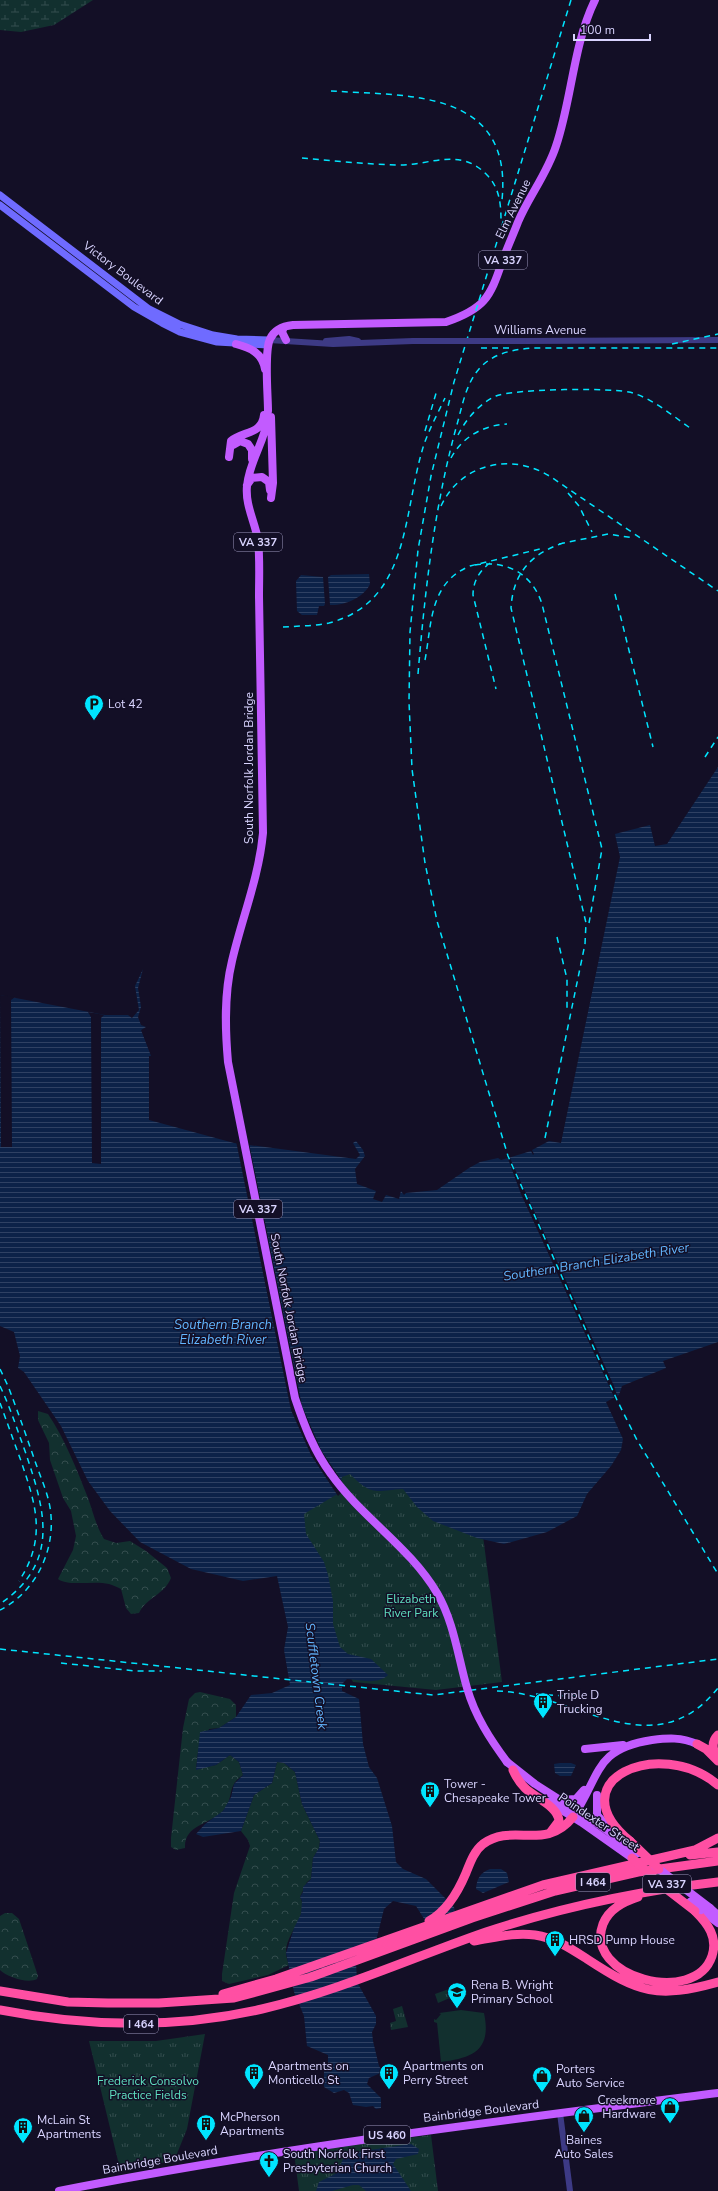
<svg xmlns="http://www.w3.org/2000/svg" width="718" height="2191" font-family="'Nunito Sans',sans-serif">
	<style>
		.forest { fill: url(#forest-crowns) }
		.wetland { fill: url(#wetland-marsh) }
		.park { fill: url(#park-tufts) }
		.pitch { fill: #12302f }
		.water { fill: url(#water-rules) }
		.pier { fill: #130f26 }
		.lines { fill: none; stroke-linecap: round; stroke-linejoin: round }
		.tertiary { stroke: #3d3a85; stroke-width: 6 }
		.secondary { stroke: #6f6bff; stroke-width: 7 }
		.primary { stroke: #c25bff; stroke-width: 8 }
		.motorway { stroke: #ff4fa3; stroke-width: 9 }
		.rail { stroke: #00e5ff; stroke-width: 1.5; stroke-dasharray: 6 5; stroke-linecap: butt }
		.tertiary-bridge { stroke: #3d3a85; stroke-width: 6 }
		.primary-bridge { stroke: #c25bff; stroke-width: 8 }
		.motorway-bridge { stroke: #ff4fa3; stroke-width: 9 }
		.labels { text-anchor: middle; stroke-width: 3; stroke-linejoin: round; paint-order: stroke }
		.shield { fill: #130f26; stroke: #9e99be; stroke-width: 1 }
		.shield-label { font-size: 11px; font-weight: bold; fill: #d9d4ff }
		.street-label { font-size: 12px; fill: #d9d4ff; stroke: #130f26 }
		.poi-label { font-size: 12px; fill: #d9d4ff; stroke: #130f26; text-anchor: start }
		.park-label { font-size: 12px; fill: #5fe0c0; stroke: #130f26 }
		.water-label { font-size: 13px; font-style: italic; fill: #62b6ff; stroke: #130f26 }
	</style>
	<defs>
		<pattern id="forest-crowns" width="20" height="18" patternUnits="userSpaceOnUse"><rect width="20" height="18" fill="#12302f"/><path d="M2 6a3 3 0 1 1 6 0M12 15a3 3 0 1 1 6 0" fill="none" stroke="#344d4e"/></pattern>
		<pattern id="wetland-marsh" width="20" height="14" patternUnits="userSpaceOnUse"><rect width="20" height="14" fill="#12302f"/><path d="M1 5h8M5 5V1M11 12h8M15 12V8" fill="none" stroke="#344d4e"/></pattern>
		<pattern id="park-tufts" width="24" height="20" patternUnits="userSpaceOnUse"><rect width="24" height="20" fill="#12302f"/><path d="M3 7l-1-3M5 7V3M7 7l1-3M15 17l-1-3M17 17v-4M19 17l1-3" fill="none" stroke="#344d4e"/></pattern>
		<pattern id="water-rules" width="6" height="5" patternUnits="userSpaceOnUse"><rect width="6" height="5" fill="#0c2248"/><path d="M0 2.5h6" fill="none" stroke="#2f4163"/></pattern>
	</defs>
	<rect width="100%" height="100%" fill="#130f26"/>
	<!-- forest -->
	<path class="forest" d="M 38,1411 L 48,1414 C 65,1439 77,1470 88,1498 C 93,1512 96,1526 104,1539 L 116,1543 L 130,1541 L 146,1551 L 167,1568 L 171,1578 C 164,1595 147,1597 139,1613 L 131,1614 L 126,1608 L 121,1589 C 117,1587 113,1585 109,1584 C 94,1580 69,1587 58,1579 L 73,1550 L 76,1536 L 71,1511 L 63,1498 L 50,1460 L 49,1443 L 38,1420 Z
		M 200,1692 L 230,1699 L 236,1705 L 236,1717 L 219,1728 L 209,1729 L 198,1752 L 196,1769 L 216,1765 L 230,1755 L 239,1762 L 243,1775 C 240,1777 236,1780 234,1784 C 229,1792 232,1802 222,1812 C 208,1825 184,1825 185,1848 L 176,1850 L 171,1847 L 171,1838 L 183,1728 L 189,1699 L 195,1693 Z
		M 277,1762 L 284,1763 L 295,1772 L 302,1804 L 320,1841 L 319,1848 L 313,1858 L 311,1879 L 307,1882 L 300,1897 C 310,1915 285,1934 286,1953 C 286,1957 288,1962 289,1965 L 268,1975 L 229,1984 L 222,1981 L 222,1974 L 234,1893 L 250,1846 L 248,1840 L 241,1831 L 254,1795 L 272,1783 Z
		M 5,1913 L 12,1913 L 19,1919 L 38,1976 L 37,1979 C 28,1984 7,1977 0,1970 L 0,1916 Z"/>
	<!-- wetland -->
	<path class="wetland" d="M 0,0 L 93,0 L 54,25 L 21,32 L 0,30 Z"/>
	<!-- park -->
	<path class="park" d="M 350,1473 L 403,1487 L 483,1536 L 502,1682 L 436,1690 L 353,1682 L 337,1652 L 304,1535 L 302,1512 L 342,1474 Z
		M 449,1989 L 452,1997 L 438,2003 L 435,1994 Z
		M 402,2006 L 408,2027 L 391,2030 L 390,2023 L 396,2021 L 393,2009 Z
		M 205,2034 L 187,2129 L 174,2161 L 120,2169 L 89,2041 L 156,2041 Z
		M 431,2135 L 438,2191 L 299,2191 L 294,2153 Z"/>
	<!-- pitch -->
	<path class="pitch" d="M 461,2010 L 484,2013 C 492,2050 473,2058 441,2062 L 437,2023 L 434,2022 L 434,2019 L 436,2020 L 441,2014 L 439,2013 Z"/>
	<!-- water -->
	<path class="water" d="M 369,574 L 370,584 C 364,598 343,606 330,605 L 328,577 L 331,575 Z
		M 301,575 L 323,577 L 325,604 L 324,606 L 319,606 L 317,615 L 302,615 L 297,611 L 296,581 Z
		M 718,767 L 718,1342 L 663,1361 L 666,1368 L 622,1386 L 619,1395 L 606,1402 L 623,1439 L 621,1450 L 611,1466 L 587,1494 L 577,1516 L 547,1532 L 504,1544 L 477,1538 L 433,1521 L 417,1507 L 403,1489 C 374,1491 372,1496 350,1474 L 342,1477 L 339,1493 L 304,1514 L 306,1534 L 324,1562 L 328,1575 L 333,1601 L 333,1624 L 340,1647 L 348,1654 L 371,1659 L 388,1675 C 378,1685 360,1680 347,1679 L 342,1684 L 342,1691 L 359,1699 L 363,1744 L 369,1767 L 377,1778 L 392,1826 L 396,1862 L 403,1869 L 426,1879 L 454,1907 L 457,1921 L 428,1925 L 416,1906 L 393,1901 L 384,1909 L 375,1945 L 359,1956 L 356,1962 L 357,1982 L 376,2016 L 376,2024 L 372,2032 L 373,2041 L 379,2066 L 383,2072 L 369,2078 L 367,2084 L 381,2098 L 381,2108 L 376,2109 L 373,2106 L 366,2107 L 353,2105 L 349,2093 L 344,2090 L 334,2093 L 324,2087 L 324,2071 L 328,2064 L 328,2055 L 307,2046 L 304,2016 L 294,1992 L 286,1953 L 294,1928 L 301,1914 L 302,1901 L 300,1897 L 303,1892 L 303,1887 L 311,1879 L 313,1858 L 319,1848 L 320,1841 L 302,1804 L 295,1772 L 284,1763 L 277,1762 L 272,1783 L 254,1795 L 241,1831 L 203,1837 L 196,1834 L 205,1824 L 223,1811 L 231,1797 L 234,1784 L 243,1775 L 239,1762 L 230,1755 L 216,1765 L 196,1770 L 200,1732 L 219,1728 L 236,1717 L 251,1695 L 272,1693 L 290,1685 L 284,1650 L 288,1627 L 277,1576 L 243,1581 L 191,1569 L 140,1542 L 110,1511 L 88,1481 L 61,1426 L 24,1372 L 18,1368 L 20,1356 L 14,1332 L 0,1326 L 0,995 L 105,1015 L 128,1015 L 132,1018 L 139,1010 L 135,986 L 143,969 L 138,988 L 141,1007 L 138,1017 L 141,1025 L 146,1027 L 141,1030 L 151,1056 L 149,1056 L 149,1120 L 234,1143 L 356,1159 L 360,1155 L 353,1143 L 356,1141 L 363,1150 L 365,1156 L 355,1169 L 357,1184 L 376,1191 L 373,1199 L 382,1202 L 386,1195 L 399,1199 L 401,1191 L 404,1195 L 406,1193 L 437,1190 L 469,1168 L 480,1162 L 498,1158 L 501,1160 L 531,1151 L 533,1155 L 534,1154 L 532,1150 L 549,1141 L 561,1143 L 620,857 L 615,834 L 650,825 L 655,846 L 667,844 Z
		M 560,1763 L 571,1763 L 576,1765 L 571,1776 L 560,1776 L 555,1773 L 554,1764 Z
		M 490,1869 L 501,1869 L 507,1873 L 509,1882 L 483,1893 L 476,1889 C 477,1878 480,1873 490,1869 Z
		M 411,2144 L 419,2149 L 418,2154 L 396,2159 L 393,2164 L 411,2191 L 366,2191 L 359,2185 L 353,2185 L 332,2191 L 316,2191 L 319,2182 L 337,2173 L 343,2159 L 349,2153 Z"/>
	<!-- pier -->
	<path class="pier" d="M 0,995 L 15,997 L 11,1000 L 12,1147 L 1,1147 Z
		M 88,1012 L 104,1015 L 101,1018 L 101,1164 L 92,1163 L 91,1017 Z
		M 236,1141 L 249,1143 L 302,1406 L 321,1450 L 343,1483 L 341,1493 L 338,1496 L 311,1455 L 291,1410 Z
		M 507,1156 L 509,1156 L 614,1386 L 618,1398 L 615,1399 L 521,1194 Z"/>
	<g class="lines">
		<!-- tertiary -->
		<path class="tertiary" d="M 269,340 L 333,344 L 413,341
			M 326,341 L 349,339 L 358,341
			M 523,341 L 718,340
			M 560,2113 L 570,2191"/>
		<!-- secondary -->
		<path class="secondary" d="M 0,195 L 149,309 L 179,324 L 213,335 L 237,339 L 269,340
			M 0,205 L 134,307 L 162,323 L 180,332 L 217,342 L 268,345"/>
		<!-- primary -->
		<path class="primary" d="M 284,327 L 282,332 L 286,340
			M 236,344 C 251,348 262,353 265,369
			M 268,411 C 268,395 264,352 270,339 C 274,330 284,326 293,325 L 446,322 C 484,309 490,298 502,262 C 507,248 513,235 518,222 C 529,196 547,174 556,146 C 572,99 573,45 595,0
			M 233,445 L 240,441 L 248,444 L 252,450 L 252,459
			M 229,457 L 231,441 C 242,431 262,435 264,415
			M 247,485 L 252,478 L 262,477 L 269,482 L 270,490
			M 271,498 L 273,483 L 271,417
			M 259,596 C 259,578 260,558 258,540 C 255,522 245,505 247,486 C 249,461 266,440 268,416
			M 585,1749 L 623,1745
			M 507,1762 L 535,1784 L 601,1826 L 638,1853
			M 597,1795 L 597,1815 L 606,1825
			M 560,1800 L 576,1799 L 584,1790
			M 549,1802 L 581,1822 L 632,1858
			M 573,1817 C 601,1776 593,1749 652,1740 C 668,1738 681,1737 697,1744
			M 710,1908 L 718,1915
			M 701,1910 L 718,1923
			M 59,2191 C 277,2148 497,2121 718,2093"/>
		<!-- motorway -->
		<path class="motorway" d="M 718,1735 C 711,1742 712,1750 718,1757
			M 697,1744 L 706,1749 L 718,1761
			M 513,1770 C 516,1777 520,1783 525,1788 C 535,1798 558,1806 559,1821 L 550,1833
			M 630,1841 C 557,1781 659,1735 718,1785
			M 690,1855 L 718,1852
			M 638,1897 C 623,1902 609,1909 603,1924 C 583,1977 695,2007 712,1956 C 718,1937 708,1924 695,1911
			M 429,1921 C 447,1911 458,1892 466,1873 C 470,1863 474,1851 483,1844 C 513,1822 545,1852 573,1817
			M 474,1941 C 494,1938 514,1932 535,1935 C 555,1938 570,1948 587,1959 C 639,1993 657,1999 718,1982
			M 0,1991 L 68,2002 L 108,2003 L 159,2003 L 234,1998 L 311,1977 L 472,1918 L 555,1891 L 638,1872 L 718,1861
			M 223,1994 L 276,1979 L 543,1885 L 695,1850 L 718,1838
			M 0,2010 C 87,2027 175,2029 262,2009 C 339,1991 411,1958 486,1932 C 562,1907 638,1891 718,1882"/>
		<!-- rail -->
		<path class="rail" d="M 571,0 L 454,382 L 431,476 L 418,550 L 410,632 L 409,702 L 412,769 L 425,863 L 437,921 L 508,1156 L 617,1400 L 637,1440 L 718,1574
			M 331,91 C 409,96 513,89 502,200
			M 302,158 C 333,161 365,164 397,165 C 430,166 459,146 487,175 C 499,187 501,203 501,220
			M 672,344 L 718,334
			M 481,348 L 509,348
			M 425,431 L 437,390
			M 458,435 C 466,419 480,403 496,396 C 512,389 616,387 633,393 C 655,400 674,417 693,430
			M 451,458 C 462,437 484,425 507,424
			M 568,493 L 579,506 L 592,532
			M 441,506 C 461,463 512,452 551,477 L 718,591
			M 559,544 L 608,534 L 634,538
			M 490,563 C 479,571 473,582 473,595 L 496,689
			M 475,565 C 506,560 532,573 542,604 L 602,849 L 589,923
			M 615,594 L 653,747
			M 283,627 C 298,626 314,626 329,623 C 409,602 403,516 422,451 C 427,433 437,415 445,398
			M 425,660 C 432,623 429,583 470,566 L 544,548
			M 418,674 C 425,591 434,509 456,428 C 462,408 465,385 479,369 C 493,353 512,350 531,348 L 718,348
			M 705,757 L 718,737
			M 557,937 L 567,979 L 567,1012
			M 545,1138 L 585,944 L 586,923 L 511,608 C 513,573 531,554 563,543
			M 0,1369 L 8,1386 C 18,1412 27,1438 36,1464 C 42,1481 50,1498 51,1516 C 54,1554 34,1593 0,1610
			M 0,1386 C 10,1407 17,1429 25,1451 C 45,1510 61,1562 0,1604
			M 0,1403 C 7,1422 14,1442 21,1461 C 36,1505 47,1538 19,1581
			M 0,1649 L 433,1695 L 718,1659
			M 61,1663 L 135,1671 L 162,1671
			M 497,1691 C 576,1693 653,1769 718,1688
			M 536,1694 L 566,1696 L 580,1695"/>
		<!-- tertiary-bridge -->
		<path class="tertiary-bridge" d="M 413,341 L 523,341"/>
		<!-- primary-bridge -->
		<path class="primary-bridge" d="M 259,596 L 263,833 C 259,877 242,918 232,961 C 224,994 225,1028 228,1062 L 295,1398 C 304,1425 314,1451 331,1474 C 362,1518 410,1547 437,1593 C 454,1622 458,1657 467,1688 C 475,1716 490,1739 507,1762
			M 655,1866 L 710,1908
			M 690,1902 L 701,1910"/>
		<!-- motorway-bridge -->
		<path class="motorway-bridge" d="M 630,1841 L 659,1869
			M 632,1858 L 660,1884 L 695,1911"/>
	</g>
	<!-- icons -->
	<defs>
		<g id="parking-pin" transform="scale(1)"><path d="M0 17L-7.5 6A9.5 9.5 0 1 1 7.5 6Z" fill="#00e5ff" stroke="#130f26"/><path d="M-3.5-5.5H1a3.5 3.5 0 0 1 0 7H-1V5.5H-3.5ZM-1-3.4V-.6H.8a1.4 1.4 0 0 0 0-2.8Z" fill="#111"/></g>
		<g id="building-pin" transform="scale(1)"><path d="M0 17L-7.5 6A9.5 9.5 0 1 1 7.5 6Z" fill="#00e5ff" stroke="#130f26"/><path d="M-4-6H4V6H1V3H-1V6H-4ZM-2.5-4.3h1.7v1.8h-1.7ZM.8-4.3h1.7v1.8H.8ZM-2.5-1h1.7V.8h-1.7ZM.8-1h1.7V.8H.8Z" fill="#111"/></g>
		<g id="school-pin" transform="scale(1)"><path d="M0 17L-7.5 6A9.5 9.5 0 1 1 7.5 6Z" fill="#00e5ff" stroke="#130f26"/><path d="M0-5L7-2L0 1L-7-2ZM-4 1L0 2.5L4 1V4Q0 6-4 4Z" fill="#111"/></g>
		<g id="shop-pin" transform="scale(1)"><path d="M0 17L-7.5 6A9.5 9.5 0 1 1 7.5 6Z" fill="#00e5ff" stroke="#130f26"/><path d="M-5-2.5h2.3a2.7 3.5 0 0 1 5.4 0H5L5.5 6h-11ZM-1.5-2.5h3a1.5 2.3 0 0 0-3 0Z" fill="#111"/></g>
		<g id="church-pin" transform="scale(1)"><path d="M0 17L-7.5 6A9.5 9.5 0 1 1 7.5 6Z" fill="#00e5ff" stroke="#130f26"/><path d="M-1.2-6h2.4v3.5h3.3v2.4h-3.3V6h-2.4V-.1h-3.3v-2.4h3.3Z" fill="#111"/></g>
	</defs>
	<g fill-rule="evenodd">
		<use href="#parking-pin" x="94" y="704"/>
		<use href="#building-pin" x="543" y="1702"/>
		<use href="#building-pin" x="430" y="1791"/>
		<use href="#building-pin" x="555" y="1940"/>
		<use href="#school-pin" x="457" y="1992"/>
		<use href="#building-pin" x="254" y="2073"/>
		<use href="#building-pin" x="389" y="2073"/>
		<use href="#shop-pin" x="542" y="2076"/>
		<use href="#shop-pin" x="670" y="2107"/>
		<use href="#shop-pin" x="584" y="2116"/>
		<use href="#building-pin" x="206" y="2124"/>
		<use href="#building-pin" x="23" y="2127"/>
		<use href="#church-pin" x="269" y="2161"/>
	</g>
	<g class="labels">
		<!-- shield labels -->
		<g class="shield">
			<rect x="479" y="251" width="48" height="18" rx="3"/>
			<rect x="234" y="533" width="48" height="18" rx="3"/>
			<rect x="234" y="1200" width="48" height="18" rx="3"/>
			<rect x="576" y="1873" width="34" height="18" rx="3"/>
			<rect x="643" y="1875" width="48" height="18" rx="3"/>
			<rect x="124" y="2015" width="34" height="18" rx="3"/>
			<rect x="364" y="2126" width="46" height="18" rx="3"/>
		</g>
		<g class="shield-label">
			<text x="503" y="264">VA 337</text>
			<text x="258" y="546">VA 337</text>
			<text x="258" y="1213">VA 337</text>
			<text x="593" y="1886">I 464</text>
			<text x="667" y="1888">VA 337</text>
			<text x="141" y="2028">I 464</text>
			<text x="387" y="2139">US 460</text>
		</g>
		<!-- street labels -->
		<g class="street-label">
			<text transform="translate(513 209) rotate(-64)" y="4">Elm Avenue</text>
			<text transform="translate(123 273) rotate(37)" y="4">Victory Boulevard</text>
			<text x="540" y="334">Williams Avenue</text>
			<text transform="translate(249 768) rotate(-90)" y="4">South Norfolk Jordan Bridge</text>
			<text transform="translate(289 1308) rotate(79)" y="4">South Norfolk Jordan Bridge</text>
			<text transform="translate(599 1822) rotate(34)" y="4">Poindexter Street</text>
			<text transform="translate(481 2111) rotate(-7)" y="4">Bainbridge Boulevard</text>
			<text transform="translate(160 2160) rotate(-10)" y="4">Bainbridge Boulevard</text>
		</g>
		<!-- poi labels -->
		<g class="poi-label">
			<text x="108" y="708">Lot 42</text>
			<text x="557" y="1699">Triple D<tspan x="557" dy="14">Trucking</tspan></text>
			<text x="444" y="1788">Tower -<tspan x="444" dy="14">Chesapeake Tower</tspan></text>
			<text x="569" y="1944">HRSD Pump House</text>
			<text x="471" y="1989">Rena B. Wright<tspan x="471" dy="14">Primary School</tspan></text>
			<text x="268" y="2070">Apartments on<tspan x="268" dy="14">Monticello St</tspan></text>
			<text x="403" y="2070">Apartments on<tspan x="403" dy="14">Perry Street</tspan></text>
			<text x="556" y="2073">Porters<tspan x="556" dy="14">Auto Service</tspan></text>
			<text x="656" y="2104" text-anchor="end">Creekmore<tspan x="656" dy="14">Hardware</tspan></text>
			<text x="220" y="2121">McPherson<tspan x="220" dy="14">Apartments</tspan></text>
			<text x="37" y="2124">McLain St<tspan x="37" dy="14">Apartments</tspan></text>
			<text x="584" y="2144" text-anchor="middle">Baines<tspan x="584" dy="14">Auto Sales</tspan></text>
			<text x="283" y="2158">South Norfolk First<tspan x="283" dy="14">Presbyterian Church</tspan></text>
		</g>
		<!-- park labels -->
		<g class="park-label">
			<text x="411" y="1603">Elizabeth<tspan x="411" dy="14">River Park</tspan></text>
			<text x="148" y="2085">Frederick Consolvo<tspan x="148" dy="14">Practice Fields</tspan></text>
		</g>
		<!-- water labels -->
		<g class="water-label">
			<text transform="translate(596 1261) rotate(-9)" y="5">Southern Branch Elizabeth River</text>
			<text x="223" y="1329">Southern Branch<tspan x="223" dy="15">Elizabeth River</tspan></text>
			<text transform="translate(317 1676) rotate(83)" y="5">Scuffletown Creek</text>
		</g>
	</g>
	<!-- scale -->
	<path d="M574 34v6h76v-6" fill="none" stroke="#d9d4ff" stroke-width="2"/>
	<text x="580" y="34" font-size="12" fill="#d9d4ff" stroke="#130f26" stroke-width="3" paint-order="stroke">100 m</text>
</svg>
